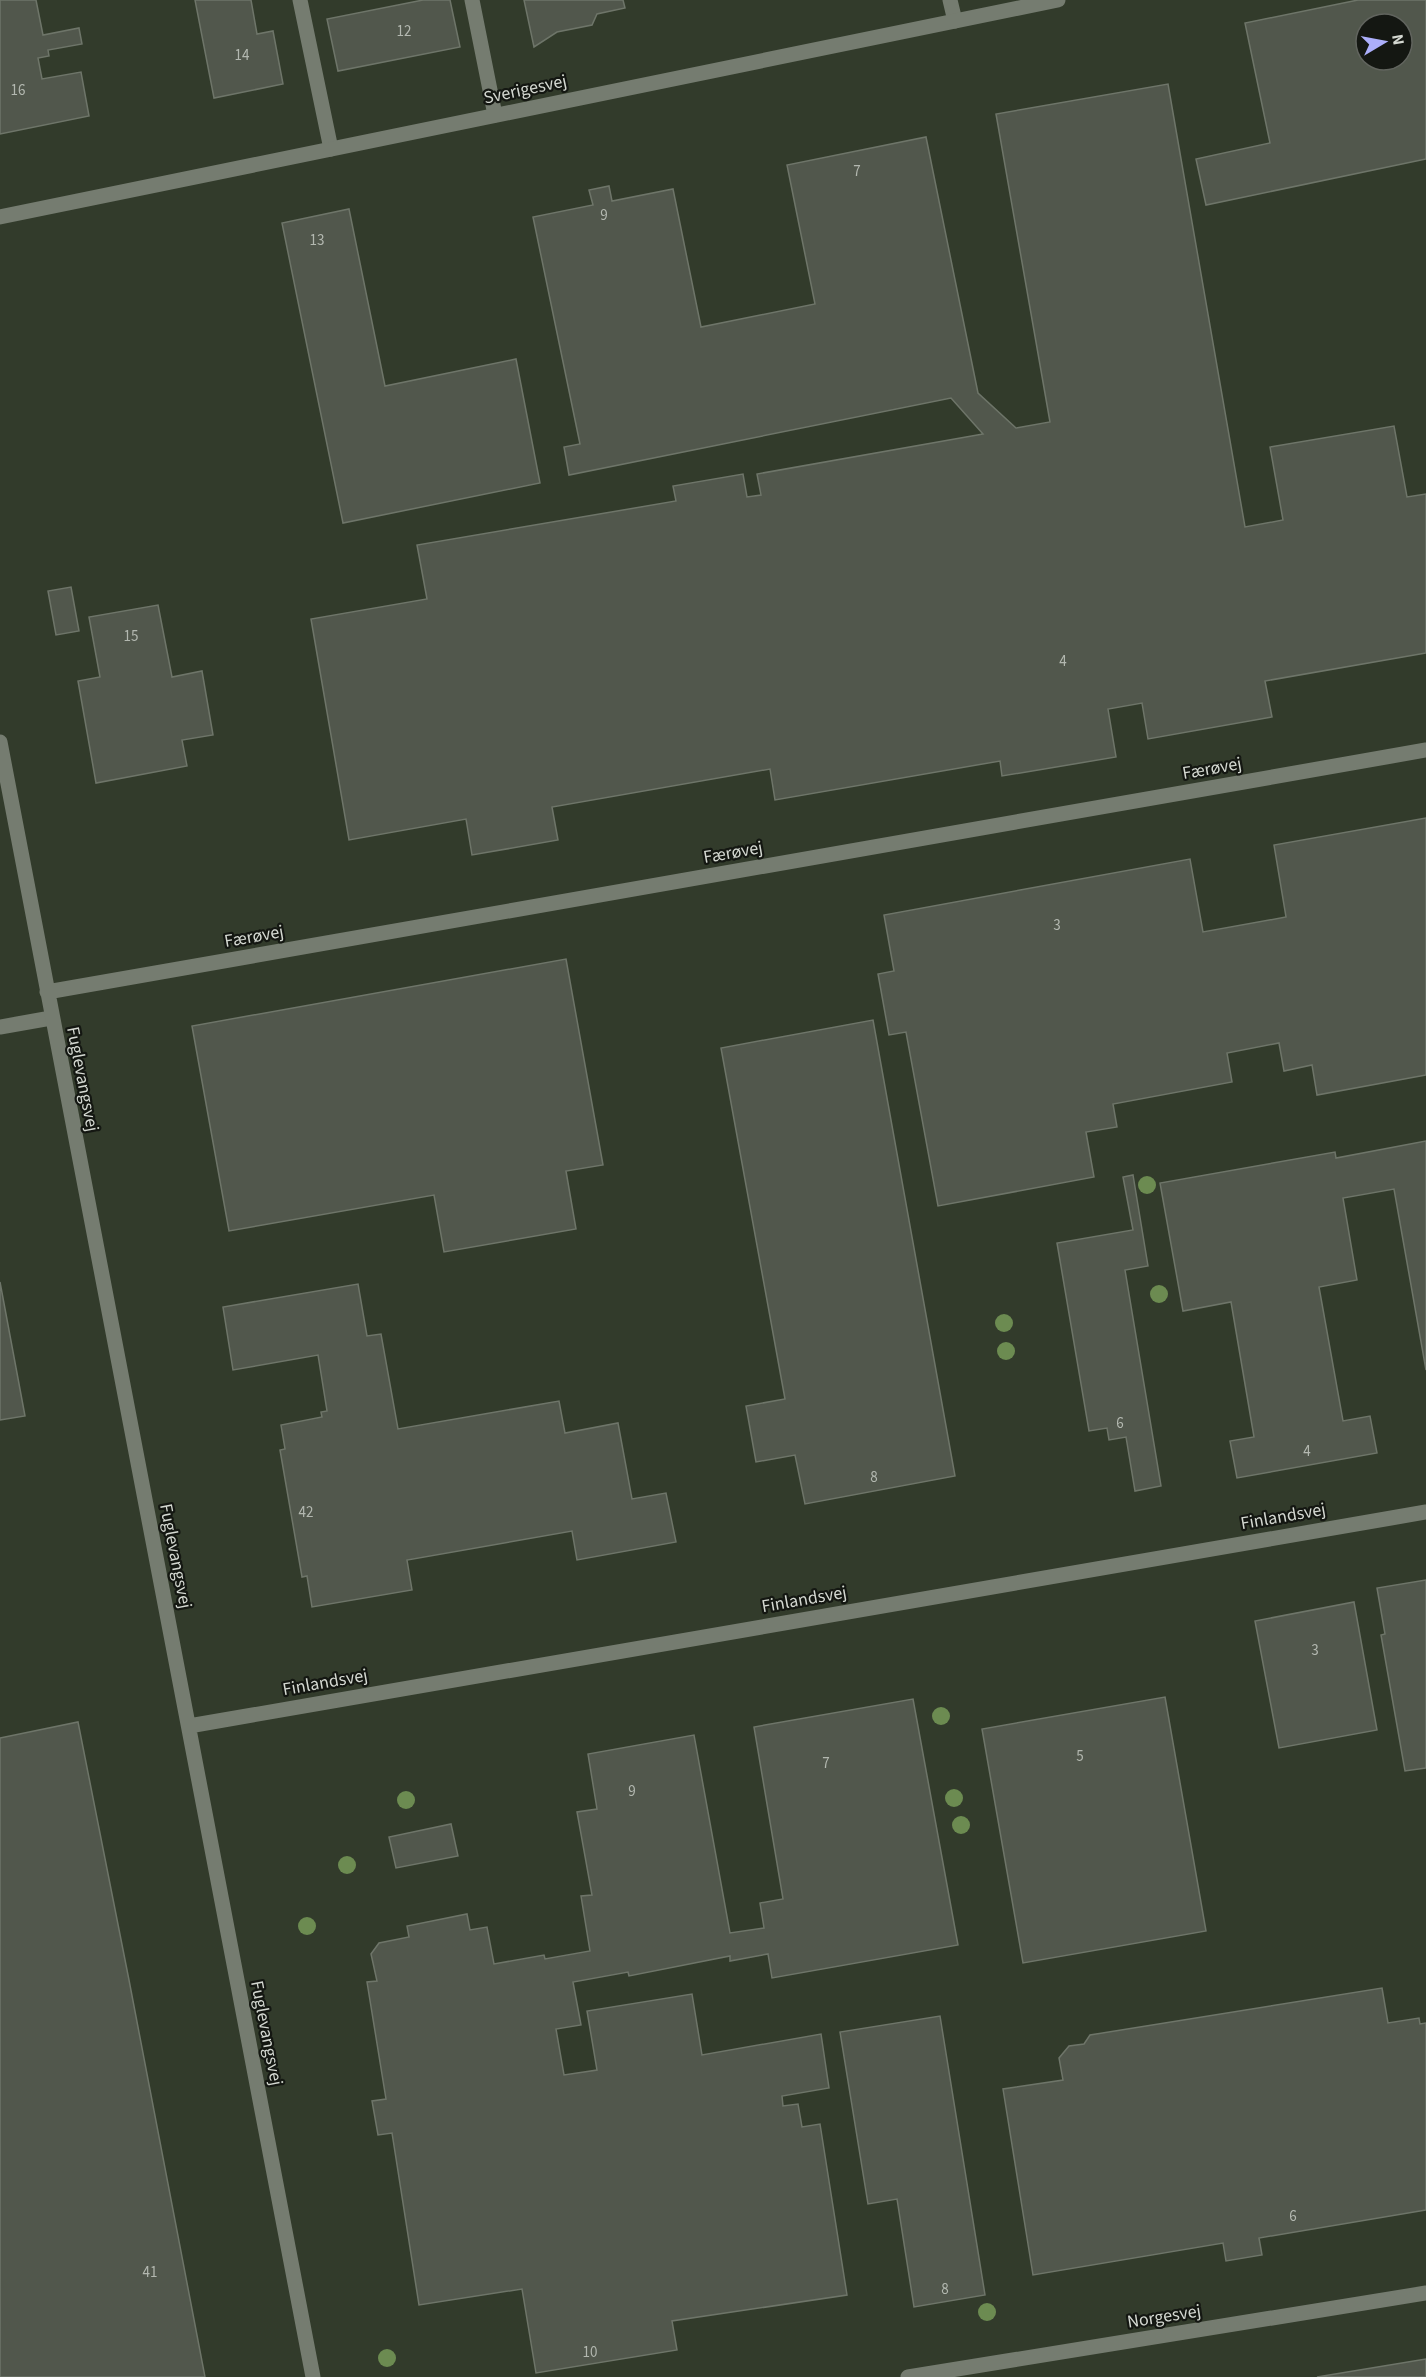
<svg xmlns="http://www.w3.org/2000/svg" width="1426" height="2377" font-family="'Source Sans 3',sans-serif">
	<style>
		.built { fill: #323b2b; fill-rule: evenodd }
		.building { fill: #51574c; stroke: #6e7569; stroke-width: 1.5; fill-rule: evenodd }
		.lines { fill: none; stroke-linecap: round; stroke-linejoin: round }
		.lane { stroke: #757c70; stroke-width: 15 }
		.street { stroke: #757c70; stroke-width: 15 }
		.secondary { stroke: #757c70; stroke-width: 15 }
		.tree { fill: #6c8b51 }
		.labels { text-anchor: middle; stroke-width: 4.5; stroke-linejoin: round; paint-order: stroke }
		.number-label { font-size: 15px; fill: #b3b8b0 }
		.street-label { font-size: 18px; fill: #d4d8d1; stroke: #141712 }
	</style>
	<rect width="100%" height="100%" fill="#2a3025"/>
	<!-- built -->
	<path class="built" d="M 0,0 L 1426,0 L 1426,2377 L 0,2377 ZM 1366,24 L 1402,24 L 1402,60 L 1366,60 Z"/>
	<!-- building -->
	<path class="building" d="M 0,0 L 36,0 L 43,35 L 79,28 L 82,44 L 48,50 L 49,56 L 38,58 L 42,79 L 81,72 L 89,116 L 0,134 Z
		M 195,0 L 251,0 L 257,34 L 273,31 L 283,84 L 214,98 Z
		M 423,0 L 450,0 L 460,47 L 338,71 L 327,19 Z
		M 524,0 L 623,0 L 625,8 L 597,14 L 592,25 L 557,32 L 534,47 Z
		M 1358,0 L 1426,0 L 1426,159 L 1206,205 L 1196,159 L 1270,143 L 1245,23 ZM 1366,24 L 1402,24 L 1402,60 L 1366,60 Z
		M 1168,84 L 1245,527 L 1283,520 L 1270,447 L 1394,426 L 1407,497 L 1426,494 L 1426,653 L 1265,681 L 1272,717 L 1148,739 L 1142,703 L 1108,709 L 1116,757 L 1002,776 L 1000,761 L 775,800 L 770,769 L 552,807 L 558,840 L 472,855 L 466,819 L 349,840 L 311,619 L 427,599 L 417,545 L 676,501 L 673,486 L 743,474 L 747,497 L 761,495 L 757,474 L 983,434 L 951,398 L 569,475 L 564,447 L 580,444 L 533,217 L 593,205 L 589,190 L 609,186 L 612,201 L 673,189 L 701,327 L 815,304 L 787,165 L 926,137 L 978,393 L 1016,428 L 1050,422 L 996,114 Z
		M 349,209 L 385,386 L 516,359 L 540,483 L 343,523 L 282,223 Z
		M 71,587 L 79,631 L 56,635 L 48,591 Z
		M 158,605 L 172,677 L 202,671 L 213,735 L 182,740 L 187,766 L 96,783 L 78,681 L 100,677 L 89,617 Z
		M 1426,818 L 1426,1075 L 1317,1095 L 1312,1065 L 1284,1071 L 1279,1043 L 1227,1053 L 1232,1082 L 1113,1104 L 1117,1127 L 1086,1132 L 1094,1177 L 938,1206 L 906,1032 L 889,1035 L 878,974 L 894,971 L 884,915 L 1190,859 L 1203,932 L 1286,917 L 1274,845 Z
		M 566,959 L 603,1165 L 566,1171 L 576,1229 L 444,1252 L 434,1195 L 229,1231 L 192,1026 Z
		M 873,1020 L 955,1476 L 805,1504 L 795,1455 L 756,1462 L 746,1406 L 785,1399 L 721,1048 Z
		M 1426,1141 L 1426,1370 L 1394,1189 L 1343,1198 L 1357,1280 L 1319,1287 L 1343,1421 L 1370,1416 L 1377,1453 L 1237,1478 L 1230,1441 L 1254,1437 L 1231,1302 L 1183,1311 L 1160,1183 L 1335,1152 L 1336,1158 Z
		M 1133,1175 L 1148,1266 L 1125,1270 L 1161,1486 L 1135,1491 L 1126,1437 L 1109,1440 L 1107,1428 L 1089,1431 L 1057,1243 L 1133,1230 L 1123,1177 Z
		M 0,1282 L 25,1416 L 0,1420 Z
		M 358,1284 L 367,1336 L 381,1334 L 398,1429 L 559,1401 L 565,1433 L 618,1423 L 632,1499 L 666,1493 L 676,1542 L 577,1560 L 572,1531 L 407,1560 L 412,1590 L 312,1607 L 307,1576 L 302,1577 L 280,1450 L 285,1449 L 281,1425 L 322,1417 L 321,1412 L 327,1411 L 318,1355 L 233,1370 L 223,1307 Z
		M 1426,1580 L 1426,1768 L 1405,1771 L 1381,1635 L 1385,1634 L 1377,1588 Z
		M 1354,1602 L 1377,1730 L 1279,1748 L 1255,1621 Z
		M 1165,1697 L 1206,1931 L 1023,1963 L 982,1729 Z
		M 913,1699 L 958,1945 L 772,1978 L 768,1954 L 730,1961 L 730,1956 L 629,1976 L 628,1972 L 573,1982 L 581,2025 L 556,2029 L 564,2075 L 597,2070 L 587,2011 L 692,1994 L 702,2055 L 821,2034 L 829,2088 L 782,2096 L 783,2106 L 798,2104 L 802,2127 L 820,2124 L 847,2295 L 672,2321 L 677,2350 L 536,2373 L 522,2289 L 419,2305 L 392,2133 L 378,2135 L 372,2101 L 386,2099 L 367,1982 L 377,1981 L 371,1954 L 379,1943 L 409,1937 L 407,1926 L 467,1914 L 470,1930 L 487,1927 L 494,1964 L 544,1955 L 545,1959 L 590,1951 L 581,1896 L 592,1895 L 577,1812 L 597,1809 L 588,1754 L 694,1735 L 730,1933 L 764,1928 L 760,1903 L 783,1899 L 754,1727 Z
		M 78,1722 L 129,1980 L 205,2377 L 0,2377 L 0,1738 Z
		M 451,1824 L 458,1856 L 396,1868 L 389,1837 Z
		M 1382,1988 L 1388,2023 L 1419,2018 L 1420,2024 L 1426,2023 L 1426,2210 L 1259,2238 L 1262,2255 L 1226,2261 L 1223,2243 L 1033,2275 L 1003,2089 L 1063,2080 L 1059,2058 L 1069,2046 L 1084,2044 L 1090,2035 Z
		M 940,2016 L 985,2295 L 914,2307 L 897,2199 L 868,2204 L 840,2032 Z
		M 1426,2359 L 1426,2377 L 1317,2377 Z"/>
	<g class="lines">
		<!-- lane -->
		<path class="lane" d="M 300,0 L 331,149
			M 472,0 L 495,115
			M 950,0 L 955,21
			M 0,1027 L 51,1018"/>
		<!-- street -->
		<path class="street" d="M 0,742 L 313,2377
			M 47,992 L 1426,750
			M 189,1726 L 1426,1512
			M 908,2377 L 1426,2293"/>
		<!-- secondary -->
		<path class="secondary" d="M 0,217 L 1058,0"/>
	</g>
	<!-- trees -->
	<g class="tree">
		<circle cx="1147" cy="1185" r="9"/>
		<circle cx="1159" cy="1294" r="9"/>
		<circle cx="1004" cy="1323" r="9"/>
		<circle cx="1006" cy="1351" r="9"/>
		<circle cx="941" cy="1716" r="9"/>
		<circle cx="954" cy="1798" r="9"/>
		<circle cx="406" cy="1800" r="9"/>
		<circle cx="961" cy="1825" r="9"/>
		<circle cx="347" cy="1865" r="9"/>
		<circle cx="307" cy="1926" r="9"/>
		<circle cx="987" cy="2312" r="9"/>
		<circle cx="387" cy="2358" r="9"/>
	</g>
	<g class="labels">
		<!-- number labels -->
		<g class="number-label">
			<text x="404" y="36">12</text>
			<text x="242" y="60">14</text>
			<text x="18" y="95">16</text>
			<text x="857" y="176">7</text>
			<text x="604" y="220">9</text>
			<text x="317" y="245">13</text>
			<text x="131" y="641">15</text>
			<text x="1063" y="666">4</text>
			<text x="1057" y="930">3</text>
			<text x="1120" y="1428">6</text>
			<text x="1307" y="1456">4</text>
			<text x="874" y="1482">8</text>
			<text x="306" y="1517">42</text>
			<text x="1315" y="1655">3</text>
			<text x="1080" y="1761">5</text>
			<text x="826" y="1768">7</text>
			<text x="632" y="1796">9</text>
			<text x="1293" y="2221">6</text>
			<text x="150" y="2277">41</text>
			<text x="945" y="2294">8</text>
			<text x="590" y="2357">10</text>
		</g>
		<!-- street labels -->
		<g class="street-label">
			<text transform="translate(525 89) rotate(-12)" y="6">Sverigesvej</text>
			<text transform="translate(1212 768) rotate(-10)" y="6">Færøvej</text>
			<text transform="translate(733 852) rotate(-10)" y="6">Færøvej</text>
			<text transform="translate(254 936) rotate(-10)" y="6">Færøvej</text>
			<text transform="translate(83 1079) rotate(79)" y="6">Fuglevangsvej</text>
			<text transform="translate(1283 1516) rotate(-10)" y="6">Finlandsvej</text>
			<text transform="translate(176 1556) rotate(79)" y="6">Fuglevangsvej</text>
			<text transform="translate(804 1599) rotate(-10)" y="6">Finlandsvej</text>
			<text transform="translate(325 1682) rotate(-10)" y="6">Finlandsvej</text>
			<text transform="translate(267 2033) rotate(79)" y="6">Fuglevangsvej</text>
			<text transform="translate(1164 2316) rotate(-9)" y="6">Norgesvej</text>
		</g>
	</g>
	<!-- north arrow -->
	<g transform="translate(1384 42) rotate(80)"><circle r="28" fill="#141712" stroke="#61645e" stroke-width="1.5"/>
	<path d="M0-4.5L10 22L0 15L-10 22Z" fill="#acaffb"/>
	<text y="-9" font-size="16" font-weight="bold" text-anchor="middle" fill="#d4d8d1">N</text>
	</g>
</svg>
